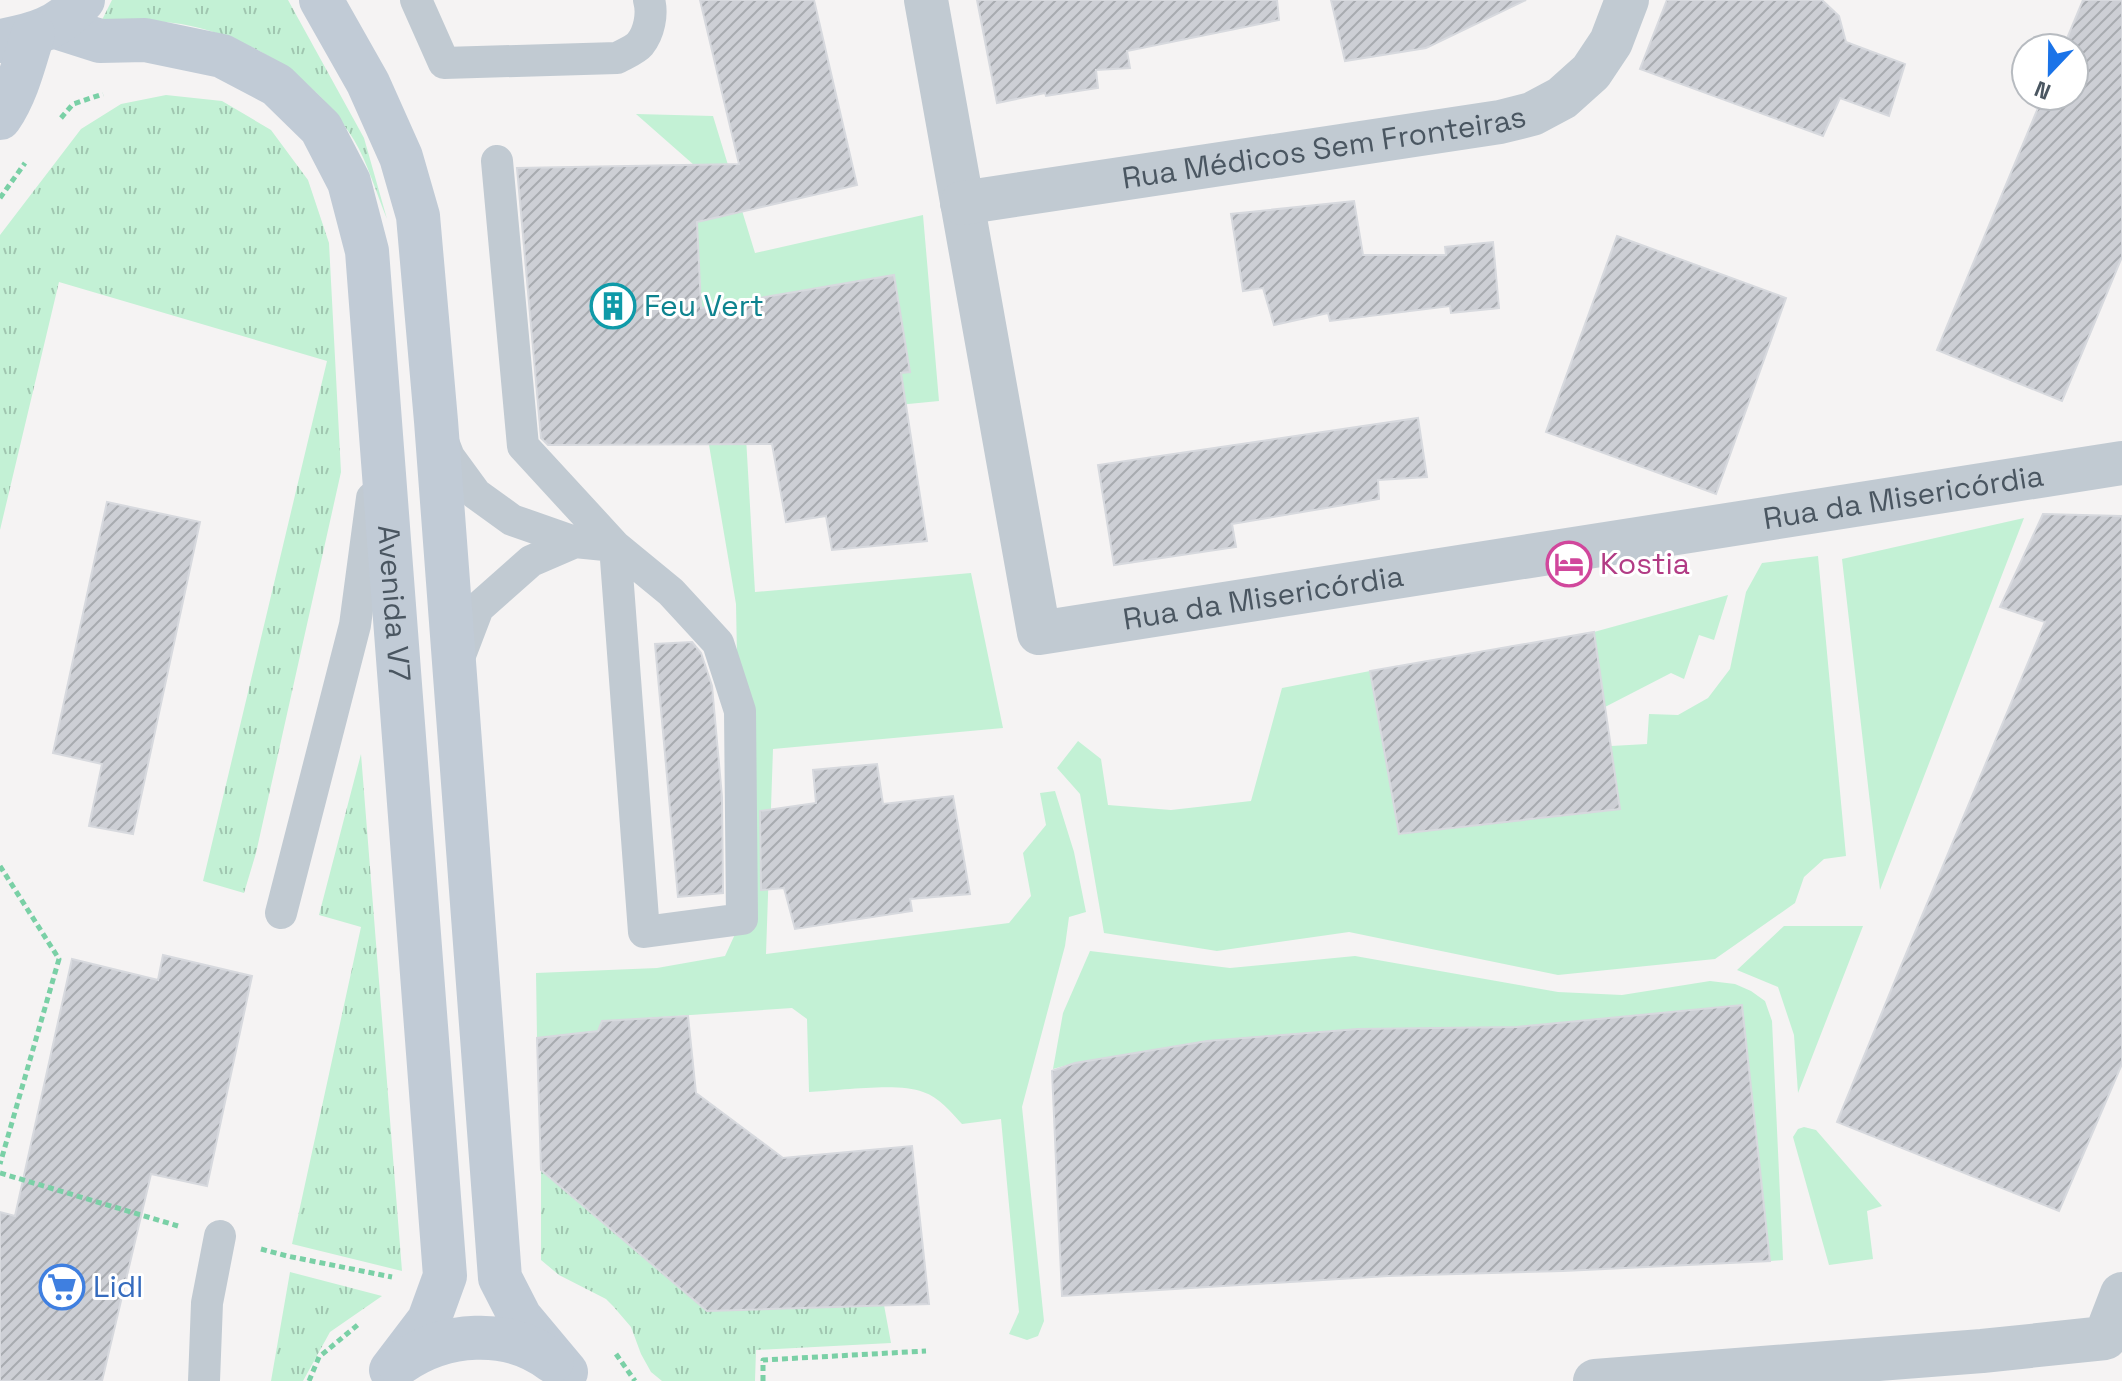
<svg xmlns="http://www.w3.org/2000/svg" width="2122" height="1381" font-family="'Space Grotesk',sans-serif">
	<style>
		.green { fill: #c3f1d5 }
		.park { fill: url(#park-tufts) }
		.building { fill: url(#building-hatch); stroke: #d7d9de; stroke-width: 2 }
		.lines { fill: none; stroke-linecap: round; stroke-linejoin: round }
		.path { stroke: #7ad0a6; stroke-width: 5; stroke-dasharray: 6 4; stroke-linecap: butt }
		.lane { stroke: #c1cad2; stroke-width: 32 }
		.street { stroke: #c1cad2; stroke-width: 44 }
		.secondary { stroke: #c1cbd6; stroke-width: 44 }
		.labels { text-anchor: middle; stroke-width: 6; stroke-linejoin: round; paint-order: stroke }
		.street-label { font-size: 30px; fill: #4a5661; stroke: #fff }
		.culture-label { font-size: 30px; fill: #0d838f; stroke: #fff; text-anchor: start }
		.hotel-label { font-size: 30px; fill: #b23c85; stroke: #fff; text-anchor: start }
		.shop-label { font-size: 30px; fill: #366cbe; stroke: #fff; text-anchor: start }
	</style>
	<defs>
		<pattern id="park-tufts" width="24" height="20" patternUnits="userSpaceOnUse" patternTransform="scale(2)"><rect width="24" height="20" fill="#c3f1d5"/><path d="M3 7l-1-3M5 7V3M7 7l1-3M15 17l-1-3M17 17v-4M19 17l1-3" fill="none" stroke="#a0c6b0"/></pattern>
		<pattern id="building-hatch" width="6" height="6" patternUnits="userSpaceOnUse" patternTransform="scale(2)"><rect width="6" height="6" fill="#cdcfd5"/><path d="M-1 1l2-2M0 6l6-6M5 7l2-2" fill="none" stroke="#a8abb0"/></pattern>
	</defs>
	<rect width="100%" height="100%" fill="#f5f3f3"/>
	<!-- green -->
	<path class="green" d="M 636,114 L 713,116 L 755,253 L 923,215 L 939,401 L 745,420 L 755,592 L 971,573 L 1003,728 L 773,749 L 766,954 L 1009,923 L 1031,896 L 1023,853 L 1046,825 L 1040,793 L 1055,791 L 1074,852 L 1086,912 L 1069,917 L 1065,946 L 1022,1107 L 1044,1321 L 1038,1336 L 1027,1340 L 1009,1334 L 1019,1312 L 1001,1119 L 962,1124 C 951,1112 939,1097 923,1092 C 898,1082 838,1091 809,1092 L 807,1019 L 792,1008 L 603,1021 L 598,1031 L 537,1038 L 536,973 L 657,968 L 725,956 L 742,919 L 736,604 L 709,445 L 694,165 Z
		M 2024,518 L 1880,890 L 1842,559 Z
		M 1818,556 L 1846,856 L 1824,859 L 1804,877 L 1795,903 L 1715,959 L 1558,975 L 1349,932 L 1217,951 L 1104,933 L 1080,794 L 1057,768 L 1078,741 L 1101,759 L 1108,805 L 1171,810 L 1251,801 L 1282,688 L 1370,671 L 1399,834 L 1619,809 L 1611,746 L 1647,744 L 1649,714 L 1678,715 L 1708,698 L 1730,669 L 1746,592 L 1762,563 Z
		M 1728,595 L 1714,640 L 1699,635 L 1684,679 L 1671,673 L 1605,707 L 1594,632 Z
		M 1784,926 L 1863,926 L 1798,1093 L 1794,1035 L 1778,987 L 1737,970 Z
		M 1090,951 L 1230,968 L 1355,956 L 1558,992 L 1622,995 L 1710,981 L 1735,984 L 1751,991 L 1765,1001 L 1772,1021 L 1783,1260 L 1770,1261 L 1742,1005 L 1517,1027 L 1358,1029 L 1207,1041 L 1075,1063 L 1053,1069 L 1063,1013 Z
		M 1804,1127 L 1816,1130 L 1882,1206 L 1867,1211 L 1873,1259 L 1829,1265 L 1793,1137 L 1798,1129 Z"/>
	<!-- park -->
	<path class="park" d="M 112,0 L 288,0 L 364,138 L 387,219 C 377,195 367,161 354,140 C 316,78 253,37 181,24 C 156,20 128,21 102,20 Z
		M 166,95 L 222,101 L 271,130 L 308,180 L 329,243 L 341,472 L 256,853 L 244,893 L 203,881 L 327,361 L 59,282 L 0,530 L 0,235 L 81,129 L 121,104 Z
		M 361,754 L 402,1271 L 292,1244 L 361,927 L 319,915 Z
		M 541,1170 L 707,1311 L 884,1305 L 891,1343 L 756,1350 L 755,1381 L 662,1381 L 651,1372 L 641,1354 L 631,1327 L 613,1306 L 606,1299 L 559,1275 L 541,1260 Z
		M 290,1272 L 382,1296 L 330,1332 L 303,1381 L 271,1381 Z"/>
	<!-- building -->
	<path class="building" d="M 700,0 L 814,0 L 857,185 L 697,222 L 701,308 L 894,275 L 910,372 L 901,373 L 927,541 L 832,550 L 826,516 L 786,522 L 772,444 L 548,445 L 541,438 L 517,168 L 739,164 Z
		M 977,0 L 1277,0 L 1279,20 L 1127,51 L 1130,68 L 1096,70 L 1098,88 L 1046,96 L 1045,93 L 997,103 Z
		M 1331,0 L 1526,0 L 1426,48 L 1345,61 Z
		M 1667,0 L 1822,0 L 1839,16 L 1846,42 L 1905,64 L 1889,116 L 1840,98 L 1823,136 L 1640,69 Z
		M 2083,0 L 2122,0 L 2122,257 L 2062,401 L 1937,350 L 2043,96 L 2074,96 L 2074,48 L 2063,48 Z
		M 1354,201 L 1363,255 L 1446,255 L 1445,247 L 1493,242 L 1499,308 L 1451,313 L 1450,306 L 1330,321 L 1328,313 L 1274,325 L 1263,288 L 1243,291 L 1231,214 Z
		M 1617,236 L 1786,298 L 1716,494 L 1546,432 Z
		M 1418,418 L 1427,477 L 1378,480 L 1379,499 L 1232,524 L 1236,547 L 1114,565 L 1098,465 Z
		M 107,502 L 200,522 L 133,834 L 89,826 L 102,764 L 53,753 Z
		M 2043,514 L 2122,516 L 2122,1064 L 2059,1211 L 1837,1122 L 1901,966 L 2045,622 L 2000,607 Z
		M 1594,632 L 1620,809 L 1399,834 L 1370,671 Z
		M 692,642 L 701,653 L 712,686 L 722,797 L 723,893 L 678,897 L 655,644 Z
		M 877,764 L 883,804 L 953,796 L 970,894 L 910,899 L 912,911 L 795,929 L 784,888 L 761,890 L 760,811 L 816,803 L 813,770 Z
		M 163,955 L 252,976 L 207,1186 L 151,1174 L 102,1381 L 0,1381 L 0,1212 L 15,1216 L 72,959 L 158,980 Z
		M 1742,1005 L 1770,1261 L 1563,1271 L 1388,1276 L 1062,1296 L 1052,1071 L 1075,1063 L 1207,1041 L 1358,1029 L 1517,1027 Z
		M 688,1016 L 696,1093 L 783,1158 L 912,1146 L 929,1304 L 707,1311 L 541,1170 L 537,1038 L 598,1031 L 602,1021 Z"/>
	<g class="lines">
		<!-- path -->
		<path class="path" d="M 61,118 L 73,104 L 103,94
			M 0,198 L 25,163
			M 0,866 L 59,959 L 0,1164
			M 0,1173 L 178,1226
			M 261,1249 L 287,1256 L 392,1277
			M 616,1354 L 635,1381
			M 309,1381 L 319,1357 L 360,1323
			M 763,1381 L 763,1360 L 926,1351"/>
		<!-- lane -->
		<path class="lane" d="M 416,0 L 444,63 L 617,58 C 624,54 635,50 640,44 C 649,33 653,14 649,0
			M 442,439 L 449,457 L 476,494 L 512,520 L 575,542 L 615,546 L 671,592 L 718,643 L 740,711 L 742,919 L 644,932 L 615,546 L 523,446 L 497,161
			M 457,663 L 478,608 L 531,561 L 575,542
			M 281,913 L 355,625 L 372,498
			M 204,1381 L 207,1303 L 220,1236"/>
		<!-- street -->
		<g class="street">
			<path id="s1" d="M 926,0 L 1039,633 L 2122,463"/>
			<path id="s2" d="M 962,203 L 1500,122 L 1532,114 L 1562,98 L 1591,72 L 1611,42 L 1627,0"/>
			<path d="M 1595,1381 L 1982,1351 L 2105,1338 L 2122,1294"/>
		</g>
		<!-- secondary -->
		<g class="secondary">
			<path d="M 321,0 L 368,83 L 401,157 L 418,216 L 436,421 L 500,1278 L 520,1317 L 566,1372"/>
			<path id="s3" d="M 53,26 L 100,41 L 145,40 L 222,56 L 277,85 L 321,128 L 349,182 L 367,251 L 445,1276 L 429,1320 L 391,1370"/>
			<path d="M 0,41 C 34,35 60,28 83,0"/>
			<path d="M 0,118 C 17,93 24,63 33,34"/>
			<path d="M 399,1364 C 444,1332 507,1327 552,1361"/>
		</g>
	</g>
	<!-- icons -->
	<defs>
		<g id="building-ring" transform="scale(2.3)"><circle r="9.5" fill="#fff" stroke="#0f9aa8" stroke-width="1.5"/><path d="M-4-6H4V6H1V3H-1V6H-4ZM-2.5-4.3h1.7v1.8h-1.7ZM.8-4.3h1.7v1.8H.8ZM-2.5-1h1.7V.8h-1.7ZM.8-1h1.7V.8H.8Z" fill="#0f9aa8"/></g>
		<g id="hotel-ring" transform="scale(2.3)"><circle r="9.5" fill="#fff" stroke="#d1479c" stroke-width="1.5"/><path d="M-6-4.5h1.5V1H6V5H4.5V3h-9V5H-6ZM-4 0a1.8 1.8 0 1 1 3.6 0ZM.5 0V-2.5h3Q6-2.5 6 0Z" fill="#d1479c"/></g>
		<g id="supermarket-ring" transform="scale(2.3)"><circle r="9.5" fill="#fff" stroke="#3f7fe0" stroke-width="1.5"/><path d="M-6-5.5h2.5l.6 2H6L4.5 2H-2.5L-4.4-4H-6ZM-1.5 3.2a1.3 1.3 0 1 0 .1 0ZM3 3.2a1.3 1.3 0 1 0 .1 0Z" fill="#3f7fe0"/></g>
	</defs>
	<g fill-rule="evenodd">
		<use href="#building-ring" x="613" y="306"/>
		<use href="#hotel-ring" x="1569" y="564"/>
		<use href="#supermarket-ring" x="62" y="1287"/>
	</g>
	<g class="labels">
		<!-- street labels -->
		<g class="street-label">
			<text dy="10" stroke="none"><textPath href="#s2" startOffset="366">Rua Médicos Sem Fronteiras</textPath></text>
			<text dy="10" stroke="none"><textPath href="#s1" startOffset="1518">Rua da Misericórdia</textPath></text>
			<text dy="10" stroke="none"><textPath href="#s1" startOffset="870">Rua da Misericórdia</textPath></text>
			<text dy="10" stroke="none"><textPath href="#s3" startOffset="782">Avenida V7</textPath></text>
		</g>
		<!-- culture labels -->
		<g class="culture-label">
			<text x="644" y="316">Feu Vert</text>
		</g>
		<!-- hotel labels -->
		<g class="hotel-label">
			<text x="1600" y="574">Kostia</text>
		</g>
		<!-- shop labels -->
		<g class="shop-label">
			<text x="93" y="1297">Lidl</text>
		</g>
	</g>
	<!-- north arrow -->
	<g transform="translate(2050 72) rotate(202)"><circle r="38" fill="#ffffff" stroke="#b7bbc0" stroke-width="2"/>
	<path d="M0-6L14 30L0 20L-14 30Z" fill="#1a73e8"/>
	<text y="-12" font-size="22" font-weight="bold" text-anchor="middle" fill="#4a5661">N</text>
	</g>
</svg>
